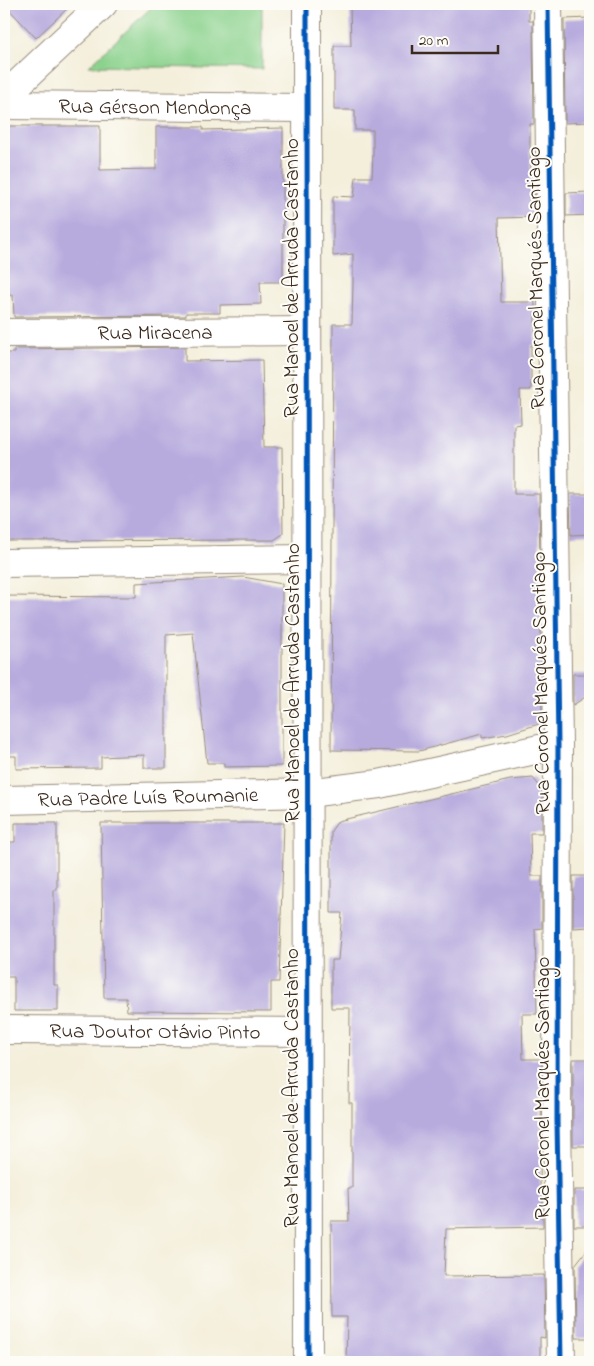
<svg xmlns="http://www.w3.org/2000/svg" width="594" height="1366" font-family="'Indie Flower',sans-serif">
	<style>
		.green { fill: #8bd28d; stroke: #637e56 }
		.building { fill: #b7abde }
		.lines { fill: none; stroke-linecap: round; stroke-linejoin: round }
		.minor-casing { stroke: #988c7c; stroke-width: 30 }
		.minor { stroke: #fff; stroke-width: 28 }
		.cycleway-casing { stroke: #fdfcf7; stroke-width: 8 }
		.cycleway { stroke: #0057b8; stroke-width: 5 }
		.labels { text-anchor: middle; stroke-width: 4; stroke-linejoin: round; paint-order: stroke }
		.street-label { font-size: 21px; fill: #3b2a1e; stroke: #fdfcf7 }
	</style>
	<rect width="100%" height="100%" fill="#fdfcf7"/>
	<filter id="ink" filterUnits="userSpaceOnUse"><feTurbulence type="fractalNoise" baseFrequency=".02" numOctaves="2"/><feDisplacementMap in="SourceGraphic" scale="10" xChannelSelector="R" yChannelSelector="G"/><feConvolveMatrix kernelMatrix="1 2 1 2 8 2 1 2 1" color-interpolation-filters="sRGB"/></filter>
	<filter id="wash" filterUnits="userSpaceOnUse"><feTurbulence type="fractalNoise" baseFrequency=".0096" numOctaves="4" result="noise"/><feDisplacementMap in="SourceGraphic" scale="20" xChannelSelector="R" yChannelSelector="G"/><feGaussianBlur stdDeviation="1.12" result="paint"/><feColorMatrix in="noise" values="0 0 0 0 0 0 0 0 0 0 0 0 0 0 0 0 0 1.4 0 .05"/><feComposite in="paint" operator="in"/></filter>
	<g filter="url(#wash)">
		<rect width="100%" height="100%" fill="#f4efdb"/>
		<!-- green -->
		<path class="green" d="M 155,4 L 262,4 L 262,69 L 89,66 Z"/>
		<g id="blocks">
			<!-- building -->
			<path class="building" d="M 4,4 L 72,4 L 36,38 Z
				M 350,4 L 529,4 L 529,21 L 533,21 L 534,124 L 530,124 L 530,149 L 532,194 L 535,194 L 535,217 L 499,218 L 501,302 L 535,302 L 535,345 L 531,345 L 531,390 L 520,390 L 521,424 L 514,425 L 514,494 L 539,494 L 542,723 L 507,734 L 482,738 L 482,734 L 419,751 L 331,750 L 333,324 L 352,324 L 353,282 L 353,254 L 333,256 L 333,196 L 354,197 L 356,177 L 372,177 L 373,154 L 373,130 L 355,130 L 355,110 L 334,110 L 334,46 L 351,46 Z
				M 590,18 L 590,122 L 565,123 L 564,19 Z
				M 4,126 L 100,126 L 100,170 L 156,169 L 156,127 L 203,127 L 203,130 L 283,128 L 283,282 L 260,282 L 261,304 L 220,305 L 220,313 L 186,313 L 186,316 L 14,317 L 13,295 L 4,295 Z
				M 590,192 L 590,215 L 566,216 L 566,193 Z
				M 185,347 L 185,361 L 262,360 L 264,447 L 282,447 L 283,534 L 274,540 L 4,541 L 4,353 L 14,353 L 14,349 Z
				M 570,494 L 590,494 L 590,534 L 571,535 Z
				M 243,577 L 282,584 L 282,766 L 224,767 L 224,763 L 207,763 L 193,633 L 166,635 L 166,768 L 144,768 L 144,755 L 101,757 L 101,768 L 16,769 L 16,756 L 4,756 L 4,596 L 136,597 L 136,583 Z
				M 573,674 L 590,674 L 590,694 L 573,705 Z
				M 533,778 L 542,789 L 542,833 L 530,833 L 531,876 L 542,876 L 542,928 L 535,929 L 537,1014 L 522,1014 L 523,1059 L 542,1059 L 540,1190 L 543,1190 L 543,1227 L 446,1229 L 444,1276 L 544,1275 L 545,1338 L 540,1337 L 540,1362 L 346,1362 L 347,1317 L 332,1317 L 331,1221 L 349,1221 L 348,1188 L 352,1188 L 352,1103 L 349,1103 L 350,1008 L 331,1008 L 331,960 L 338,960 L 342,913 L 331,913 L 331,831 L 338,821 L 510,780 Z
				M 15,823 L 57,823 L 57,890 L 54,890 L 54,985 L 58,985 L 58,1011 L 14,1011 L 14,977 L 4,977 L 4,842 L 15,842 Z
				M 101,823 L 284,823 L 279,982 L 271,982 L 271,1012 L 127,1011 L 126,998 L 104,998 Z
				M 573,876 L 590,876 L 590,927 L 573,928 Z
				M 573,1059 L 590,1059 L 590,1146 L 573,1146 Z
				M 574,1190 L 590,1190 L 590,1226 L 574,1226 Z
				M 590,1246 L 590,1338 L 576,1338 L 575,1265 Z"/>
		</g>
	</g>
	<g filter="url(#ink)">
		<use href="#blocks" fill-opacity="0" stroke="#988c7c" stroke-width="1"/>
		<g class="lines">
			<!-- minor casing -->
			<g class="minor-casing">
				<g id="minor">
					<path d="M 307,4 L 308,1362"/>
					<path d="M 548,4 L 558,745 L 557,1120 L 561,1362"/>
					<path d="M 4,97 L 103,4"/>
					<path id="s1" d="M 4,105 L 306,108"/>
					<path id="s2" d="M 4,333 L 307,331"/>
					<path d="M 4,563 L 308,559"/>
					<path id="s3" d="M 4,800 L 308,793 L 379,784 L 558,745"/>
					<path id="s4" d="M 4,1030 L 307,1032"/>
				</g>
			</g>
			<!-- minor -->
			<use href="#minor" class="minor"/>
			<!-- cycleway casing -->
			<g class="cycleway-casing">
				<path id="cycleway" d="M 307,4 L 308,1362
					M 548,4 L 558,745 L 557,1120 L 561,1362"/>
			</g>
			<!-- cycleway -->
			<use href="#cycleway" class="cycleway"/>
		</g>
	</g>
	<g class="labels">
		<!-- street labels -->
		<g class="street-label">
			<text dy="7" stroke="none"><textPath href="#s1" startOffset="151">Rua Gérson Mendonça</textPath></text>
			<text transform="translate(291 278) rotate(-90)" y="7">Rua Manoel de Arruda Castanho</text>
			<text transform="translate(535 278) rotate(-91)" y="7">Rua Coronel Marqués Santiago</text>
			<text dy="7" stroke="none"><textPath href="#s2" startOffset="151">Rua Miracena</textPath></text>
			<text transform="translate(292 683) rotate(-90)" y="7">Rua Manoel de Arruda Castanho</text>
			<text transform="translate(540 683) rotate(-91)" y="7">Rua Coronel Marqués Santiago</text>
			<text dy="7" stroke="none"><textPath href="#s3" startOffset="144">Rua Padre Luís Roumanie</textPath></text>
			<text dy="7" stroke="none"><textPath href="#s4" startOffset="151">Rua Doutor Otávio Pinto</textPath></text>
			<text transform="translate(291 1088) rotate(-90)" y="7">Rua Manoel de Arruda Castanho</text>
			<text transform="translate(542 1088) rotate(-90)" y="7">Rua Coronel Marqués Santiago</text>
		</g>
	</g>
	<!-- margin -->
	<rect width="594" height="1366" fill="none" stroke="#fdfcf7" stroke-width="20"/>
	<!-- scale -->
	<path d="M412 45v8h86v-8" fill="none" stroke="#3b2a1e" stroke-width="2.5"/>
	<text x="419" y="45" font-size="15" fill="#3b2a1e" stroke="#fdfcf7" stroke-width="4" paint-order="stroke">20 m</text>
</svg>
